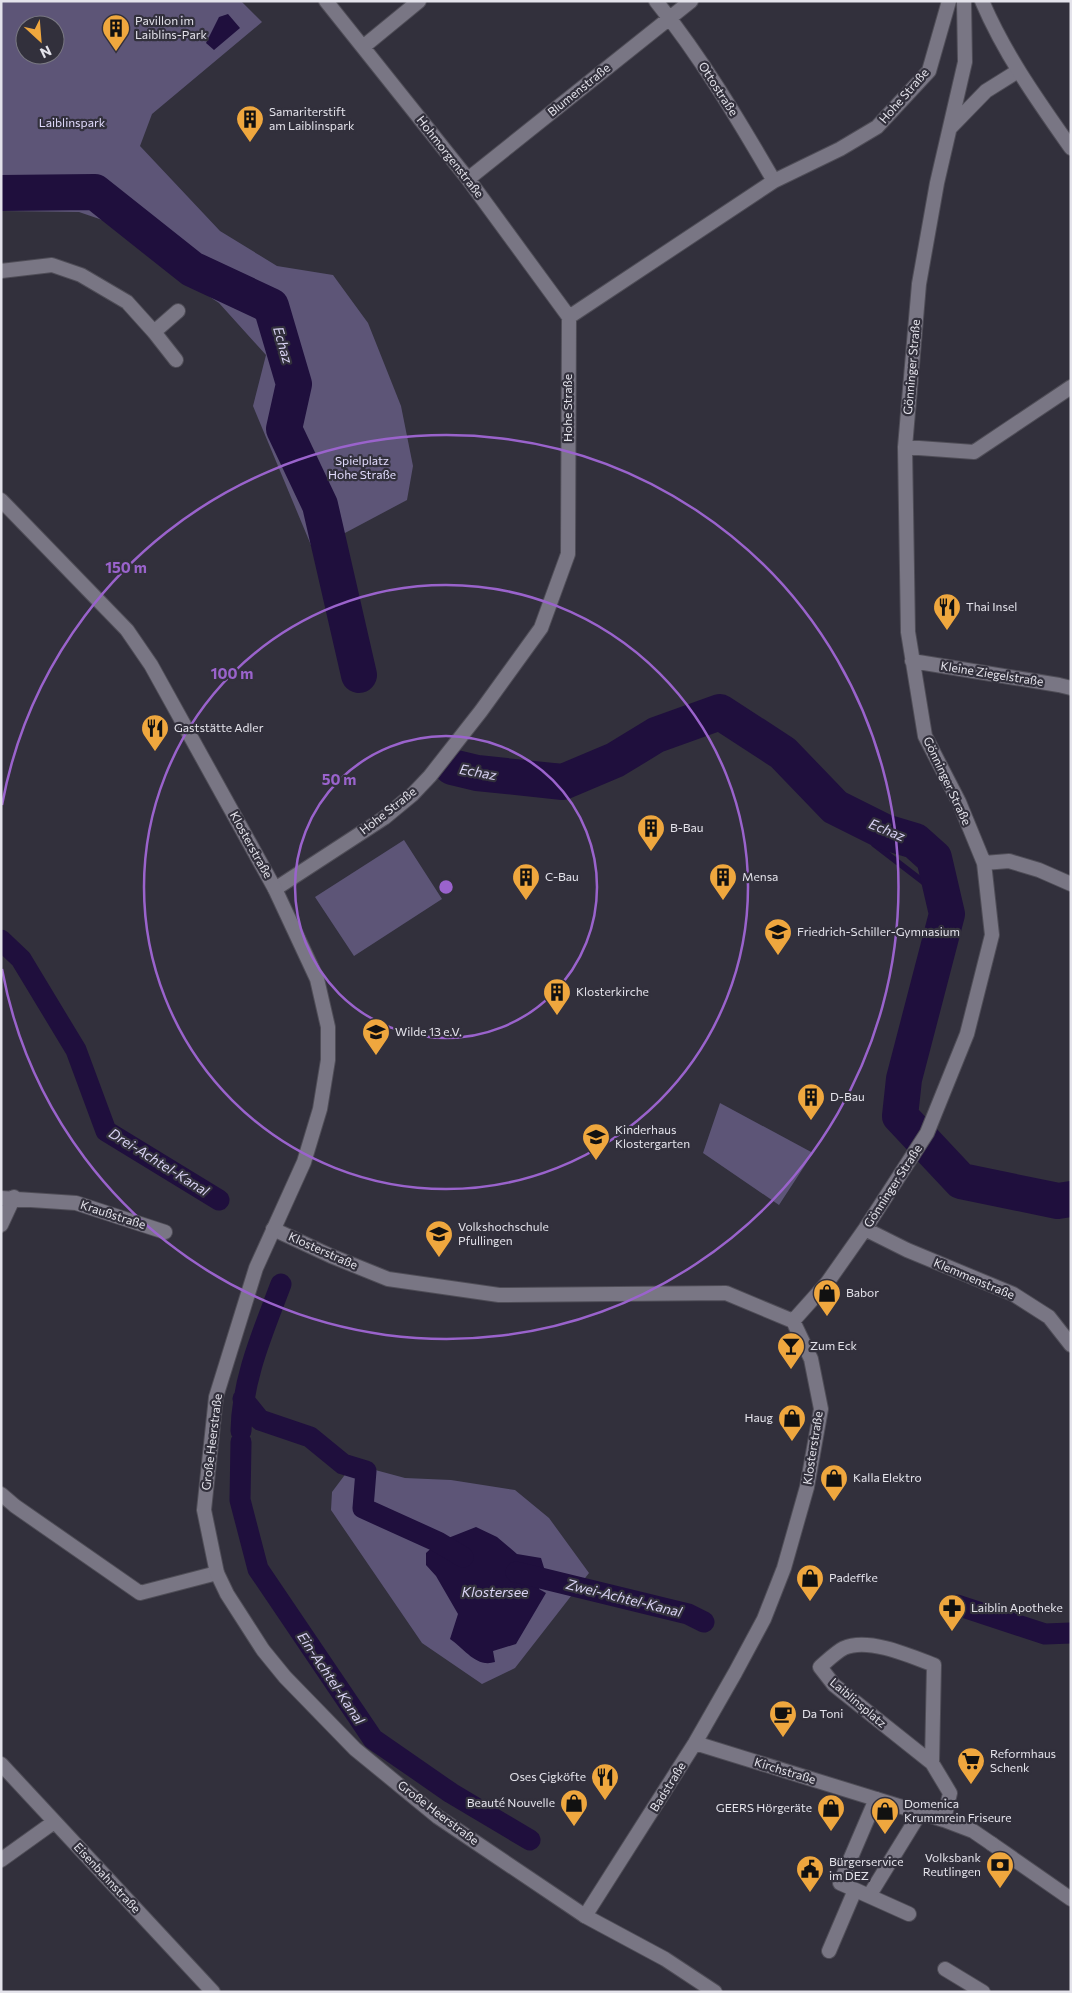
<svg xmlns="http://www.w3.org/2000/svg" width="1072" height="1993" font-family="Commissioner,sans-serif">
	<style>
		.green { fill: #5d5577; fill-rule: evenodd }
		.water { fill: #1f0f3d }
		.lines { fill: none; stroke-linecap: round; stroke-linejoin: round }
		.stream { stroke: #1f0f3d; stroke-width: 6 }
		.canal { stroke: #1f0f3d; stroke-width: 21 }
		.river { stroke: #1f0f3d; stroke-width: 36 }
		.pedestrian-casing { stroke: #4f4d57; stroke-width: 16 }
		.minor-casing { stroke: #4f4d57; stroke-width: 16 }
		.secondary-casing { stroke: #4f4d57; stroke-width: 16 }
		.pedestrian { stroke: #797684; stroke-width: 14 }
		.minor { stroke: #797684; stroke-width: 14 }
		.secondary { stroke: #797684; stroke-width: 14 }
		.ring { fill: none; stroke: #9a63cc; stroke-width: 2.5 }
		.labels { text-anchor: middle; stroke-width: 4.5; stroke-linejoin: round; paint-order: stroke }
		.poi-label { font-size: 12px; fill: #e4e3eb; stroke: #32303c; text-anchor: start }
		.street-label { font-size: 12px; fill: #e4e3eb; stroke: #32303c }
		.park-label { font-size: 12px; fill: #e1dbfc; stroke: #32303c }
		.water-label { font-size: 14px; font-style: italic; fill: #d9d3f4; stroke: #32303c }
		.centre { fill: #9a63cc; stroke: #32303c; stroke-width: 2.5 }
		.ring-label { font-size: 15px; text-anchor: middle; font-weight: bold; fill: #9a63cc; stroke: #32303c; stroke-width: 4.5; stroke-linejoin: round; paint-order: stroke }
	</style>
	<rect width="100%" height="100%" fill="#32303c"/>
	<!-- green -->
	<path class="green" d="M 1,1 L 241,1 L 262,22 L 152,114 L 140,146 L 220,231 L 277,266 L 333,275 L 368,323 L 401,406 L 413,466 L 407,500 L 313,550 L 253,406 L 266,355 L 219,303 L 180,277 L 154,245 L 117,225 L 79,212 L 1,211 ZM 25,25 L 55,25 L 55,55 L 25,55 Z
		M 404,840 L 442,899 L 354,956 L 315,897 Z
		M 720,1103 L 813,1153 L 779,1205 L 703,1153 Z
		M 353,1464 L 405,1478 L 451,1480 L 515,1490 L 549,1518 L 589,1573 L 515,1668 L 482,1684 L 422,1643 L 331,1510 L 332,1492 Z"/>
	<!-- water -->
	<path class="water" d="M 228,14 L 240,28 L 214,50 L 206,43 L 219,17 Z
		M 476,1527 L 497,1537 L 517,1554 L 541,1558 L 545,1571 L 539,1589 L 546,1593 L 516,1644 L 493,1651 L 495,1662 C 476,1668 465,1649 450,1639 L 458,1614 L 436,1576 L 426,1565 L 426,1553 L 438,1542 Z"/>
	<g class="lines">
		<!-- stream -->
		<path class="stream" d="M 869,823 L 874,844 L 943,897"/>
		<!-- canal -->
		<path class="canal" d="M 1,940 L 21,959 L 76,1050 L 106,1131 L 219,1200
			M 243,1399 L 260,1420 L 310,1437 L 343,1464 L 366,1471 L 363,1508 L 438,1542 L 463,1557
			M 241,1431 C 242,1379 263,1332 281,1284
			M 241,1442 L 240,1500 L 258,1569 L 373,1739 L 451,1793 L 530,1840
			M 516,1572 L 688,1614 L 704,1622
			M 952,1610 L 957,1605 L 1045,1634 L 1071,1633"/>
		<!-- river -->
		<path class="river" d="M 1,193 L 95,192 L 192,269 L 271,306 L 294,384 L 284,429 L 320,505 L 359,675
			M 452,767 L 477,773 L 563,782 L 615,760 L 656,735 L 720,712 L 783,753 L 835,807 L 885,832 L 915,841 L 934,858 L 947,914 L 904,1079 L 900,1116 L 961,1181 L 1058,1201 L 1071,1199"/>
		<!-- pedestrian casing -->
		<g class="pedestrian-casing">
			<path id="pedestrian" d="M 876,1799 L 840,1883 L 909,1914
				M 992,1844 L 1071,1899
				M 869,1896 L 920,1813
				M 829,1951 L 855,1890
				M 945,1969 L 983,1992"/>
		</g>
		<!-- minor casing -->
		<g class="minor-casing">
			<path id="minor" d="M 326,1 L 468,179 L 569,317
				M 656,1 C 701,57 738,119 774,181
				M 363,47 L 419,1
				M 951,127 L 986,91 L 1018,71
				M 468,179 L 691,1
				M 1,271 L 52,265 L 81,275 L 127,302 L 154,332 L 178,311
				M 154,332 L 176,360
				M 905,447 L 974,452 L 1071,387
				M 912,661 L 1059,685 L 1071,688
				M 984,863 L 1009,861 L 1039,870 L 1071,884
				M 275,889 L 384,818 L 413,794 L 430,776 L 481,711 L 541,628 L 568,554 L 569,317 L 774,181 L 840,149 L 877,127 L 929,71 L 949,1
				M 1,1198 L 76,1203 L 165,1232
				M 1,1225 L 14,1197
				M 273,1229 L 331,1256 L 388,1279 L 499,1295 L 726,1293 L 793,1321 L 811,1359 L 821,1409 L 807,1487 L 784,1568 L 764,1619 L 735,1673 L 695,1743 L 585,1916
				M 865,1229 L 907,1250 L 1013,1294 L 1049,1317 L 1071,1345
				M 793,1321 L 827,1283 L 865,1229 L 927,1133 L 967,1034 L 992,935 L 984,863 L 959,802 L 925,736 L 908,632 L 905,447 L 919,284 L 937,183 L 965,62 L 964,1
				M 1,1494 L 15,1506 L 140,1593 L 217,1573
				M 695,1743 L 944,1820 L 973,1831 L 992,1844
				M 932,1763 L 934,1665 C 911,1656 868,1637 844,1648 C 836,1652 827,1661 820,1667 L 834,1685 L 932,1763 L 950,1793 L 944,1820
				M 1,1764 L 213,1992
				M 1,1860 L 54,1822"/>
		</g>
		<!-- secondary casing -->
		<g class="secondary-casing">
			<path id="secondary" d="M 982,1 C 1005,55 1038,101 1071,148
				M 1,500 L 127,630 L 151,665 L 275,889 L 317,979 L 328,1027 L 328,1060 L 320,1109 L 304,1162 L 256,1268 L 216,1397 L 204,1510 L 217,1573 L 227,1594 L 263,1650 L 285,1677 L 355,1749 L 438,1817 L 585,1916 L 665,1959 L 715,1992"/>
		</g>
		<!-- pedestrian -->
		<use href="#pedestrian" class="pedestrian"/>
		<!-- minor -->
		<use href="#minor" class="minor"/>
		<!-- secondary -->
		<use href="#secondary" class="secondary"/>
	</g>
	<!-- distance rings -->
	<g class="ring">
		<circle cx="446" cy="887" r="151"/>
		<circle cx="446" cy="887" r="302"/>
		<path d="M2 805A452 452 0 1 1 2 969"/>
	</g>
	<!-- icons -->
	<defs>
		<g id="building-pin" transform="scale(1.4375)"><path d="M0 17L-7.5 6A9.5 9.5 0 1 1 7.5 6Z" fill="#efa73e" stroke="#32303c"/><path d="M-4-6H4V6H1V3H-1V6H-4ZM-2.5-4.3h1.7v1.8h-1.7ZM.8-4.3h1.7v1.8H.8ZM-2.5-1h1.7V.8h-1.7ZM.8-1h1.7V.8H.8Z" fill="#111"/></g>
		<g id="restaurant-pin" transform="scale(1.4375)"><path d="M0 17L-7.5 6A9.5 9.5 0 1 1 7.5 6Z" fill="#efa73e" stroke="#32303c"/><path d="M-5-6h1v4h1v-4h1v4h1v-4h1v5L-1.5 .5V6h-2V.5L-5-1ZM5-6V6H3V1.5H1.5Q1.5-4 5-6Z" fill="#111"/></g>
		<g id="school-pin" transform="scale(1.4375)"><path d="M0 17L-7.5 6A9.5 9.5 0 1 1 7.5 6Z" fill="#efa73e" stroke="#32303c"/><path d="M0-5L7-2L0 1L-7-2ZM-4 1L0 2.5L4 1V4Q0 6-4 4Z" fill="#111"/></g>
		<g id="university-pin" transform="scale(1.4375)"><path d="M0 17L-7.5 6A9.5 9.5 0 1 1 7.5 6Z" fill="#efa73e" stroke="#32303c"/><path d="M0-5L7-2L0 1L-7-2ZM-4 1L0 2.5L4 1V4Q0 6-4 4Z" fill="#111"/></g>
		<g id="shop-pin" transform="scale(1.4375)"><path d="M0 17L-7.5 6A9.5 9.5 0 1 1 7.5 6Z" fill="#efa73e" stroke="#32303c"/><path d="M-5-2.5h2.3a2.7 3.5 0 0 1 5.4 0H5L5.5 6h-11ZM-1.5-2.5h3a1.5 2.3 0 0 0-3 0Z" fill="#111"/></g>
		<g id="bar-pin" transform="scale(1.4375)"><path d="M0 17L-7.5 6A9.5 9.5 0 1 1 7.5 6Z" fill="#efa73e" stroke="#32303c"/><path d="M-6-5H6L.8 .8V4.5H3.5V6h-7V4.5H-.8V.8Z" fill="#111"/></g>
		<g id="pharmacy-pin" transform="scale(1.4375)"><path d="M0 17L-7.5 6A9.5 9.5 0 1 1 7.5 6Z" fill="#efa73e" stroke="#32303c"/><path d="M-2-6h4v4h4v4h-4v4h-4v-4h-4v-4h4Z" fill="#111"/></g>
		<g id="cafe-pin" transform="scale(1.4375)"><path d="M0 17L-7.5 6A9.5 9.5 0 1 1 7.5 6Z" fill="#efa73e" stroke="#32303c"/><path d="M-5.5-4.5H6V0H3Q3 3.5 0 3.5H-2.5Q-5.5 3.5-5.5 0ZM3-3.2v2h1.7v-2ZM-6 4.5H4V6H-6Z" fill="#111"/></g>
		<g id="supermarket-pin" transform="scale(1.4375)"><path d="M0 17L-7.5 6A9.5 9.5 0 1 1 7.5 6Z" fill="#efa73e" stroke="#32303c"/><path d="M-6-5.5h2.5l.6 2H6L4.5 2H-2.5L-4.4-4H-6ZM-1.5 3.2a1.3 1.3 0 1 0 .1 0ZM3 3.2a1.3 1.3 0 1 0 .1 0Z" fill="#111"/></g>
		<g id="bank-pin" transform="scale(1.4375)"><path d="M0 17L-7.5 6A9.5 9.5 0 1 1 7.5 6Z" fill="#efa73e" stroke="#32303c"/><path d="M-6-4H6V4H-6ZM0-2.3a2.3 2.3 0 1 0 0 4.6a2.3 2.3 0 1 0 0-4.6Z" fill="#111"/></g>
		<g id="civic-pin" transform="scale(1.4375)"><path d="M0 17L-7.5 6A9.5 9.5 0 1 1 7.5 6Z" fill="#efa73e" stroke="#32303c"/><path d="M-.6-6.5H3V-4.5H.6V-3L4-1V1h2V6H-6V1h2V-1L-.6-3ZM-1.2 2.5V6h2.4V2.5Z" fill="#111"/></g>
	</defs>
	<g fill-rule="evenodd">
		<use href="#building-pin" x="116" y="28"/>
		<use href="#building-pin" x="250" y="119"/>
		<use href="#restaurant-pin" x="947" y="607"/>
		<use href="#restaurant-pin" x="155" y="728"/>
		<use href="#building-pin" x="651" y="828"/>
		<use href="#building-pin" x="526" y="877"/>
		<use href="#building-pin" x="723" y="877"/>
		<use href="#school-pin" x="778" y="932"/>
		<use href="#building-pin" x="557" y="992"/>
		<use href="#school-pin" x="376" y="1032"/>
		<use href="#building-pin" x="811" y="1097"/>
		<use href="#school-pin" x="596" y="1137"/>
		<use href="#university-pin" x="439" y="1234"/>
		<use href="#shop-pin" x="827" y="1293"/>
		<use href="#bar-pin" x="791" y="1346"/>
		<use href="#shop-pin" x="792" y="1418"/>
		<use href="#shop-pin" x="834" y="1478"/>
		<use href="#shop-pin" x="810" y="1578"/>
		<use href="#pharmacy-pin" x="952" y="1608"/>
		<use href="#cafe-pin" x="783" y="1714"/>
		<use href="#supermarket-pin" x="971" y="1761"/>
		<use href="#restaurant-pin" x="605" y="1777"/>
		<use href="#shop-pin" x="574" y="1803"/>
		<use href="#shop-pin" x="831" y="1808"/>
		<use href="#shop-pin" x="885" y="1811"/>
		<use href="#bank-pin" x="1000" y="1865"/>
		<use href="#civic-pin" x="810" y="1869"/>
	</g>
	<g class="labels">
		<!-- poi labels -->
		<g class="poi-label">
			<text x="135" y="25">Pavillon im<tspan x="135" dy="14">Laiblins-Park</tspan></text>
			<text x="269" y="116">Samariterstift<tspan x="269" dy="14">am Laiblinspark</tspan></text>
			<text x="966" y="611">Thai Insel</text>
			<text x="174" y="732">Gaststätte Adler</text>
			<text x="670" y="832">B-Bau</text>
			<text x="545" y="881">C-Bau</text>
			<text x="742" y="881">Mensa</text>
			<text x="797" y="936">Friedrich-Schiller-Gymnasium</text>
			<text x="576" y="996">Klosterkirche</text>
			<text x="395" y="1036">Wilde 13 e.V.</text>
			<text x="830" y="1101">D-Bau</text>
			<text x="615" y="1134">Kinderhaus<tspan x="615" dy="14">Klostergarten</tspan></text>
			<text x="458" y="1231">Volkshochschule<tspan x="458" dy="14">Pfullingen</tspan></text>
			<text x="846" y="1297">Babor</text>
			<text x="810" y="1350">Zum Eck</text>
			<text x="773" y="1422" text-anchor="end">Haug</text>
			<text x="853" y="1482">Kalla Elektro</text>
			<text x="829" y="1582">Padeffke</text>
			<text x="971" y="1612">Laiblin Apotheke</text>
			<text x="802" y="1718">Da Toni</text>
			<text x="990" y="1758">Reformhaus<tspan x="990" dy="14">Schenk</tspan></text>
			<text x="586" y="1781" text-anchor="end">Oses Çigköfte</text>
			<text x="555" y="1807" text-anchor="end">Beauté Nouvelle</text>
			<text x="904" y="1808">Domenica<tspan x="904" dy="14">Krummrein Friseure</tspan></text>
			<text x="812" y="1812" text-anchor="end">GEERS Hörgeräte</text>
			<text x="981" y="1862" text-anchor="end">Volksbank<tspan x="981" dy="14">Reutlingen</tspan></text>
			<text x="829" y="1866">Bürgerservice<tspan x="829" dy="14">im DEZ</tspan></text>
		</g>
		<!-- street labels -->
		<g class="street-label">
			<text transform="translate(718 89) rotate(57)" y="4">Ottostraße</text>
			<text transform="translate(579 90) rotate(-39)" y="4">Blumenstraße</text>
			<text transform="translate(904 96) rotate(-49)" y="4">Hohe Straße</text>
			<text transform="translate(450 157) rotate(52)" y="4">Hohmorgenstraße</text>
			<text transform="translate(912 367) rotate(-85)" y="4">Gönninger Straße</text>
			<text transform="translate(568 408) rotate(-90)" y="4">Hohe Straße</text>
			<text transform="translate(992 674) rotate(9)" y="4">Kleine Ziegelstraße</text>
			<text transform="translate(947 781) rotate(65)" y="4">Gönninger Straße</text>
			<text transform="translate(388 811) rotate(-38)" y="4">Hohe Straße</text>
			<text transform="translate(251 845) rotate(61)" y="4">Klosterstraße</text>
			<text transform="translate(893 1186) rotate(-57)" y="4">Gönninger Straße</text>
			<text transform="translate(113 1215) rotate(18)" y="4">Kraußstraße</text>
			<text transform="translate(323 1251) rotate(24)" y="4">Klosterstraße</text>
			<text transform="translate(974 1279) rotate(23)" y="4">Klemmenstraße</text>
			<text transform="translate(212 1442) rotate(-83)" y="4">Große Heerstraße</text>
			<text transform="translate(813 1448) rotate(-81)" y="4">Klosterstraße</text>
			<text transform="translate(858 1703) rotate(40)" y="4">Laiblinsplatz</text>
			<text transform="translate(785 1771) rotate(17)" y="4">Kirchstraße</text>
			<text transform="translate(668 1787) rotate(-58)" y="4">Badstraße</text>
			<text transform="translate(438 1813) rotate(37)" y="4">Große Heerstraße</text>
			<text transform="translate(107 1878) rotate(47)" y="4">Eisenbahnstraße</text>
		</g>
		<!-- park labels -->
		<g class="park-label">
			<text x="72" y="127">Laiblinspark</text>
			<text x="362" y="465">Spielplatz<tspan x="362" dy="14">Hohe Straße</tspan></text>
		</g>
		<!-- water labels -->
		<g class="water-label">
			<text transform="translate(283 345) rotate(74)" y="5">Echaz</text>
			<text transform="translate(478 772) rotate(10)" y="5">Echaz</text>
			<text transform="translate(887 830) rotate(22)" y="5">Echaz</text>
			<text transform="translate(159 1162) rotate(32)" y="5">Drei-Achtel-Kanal</text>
			<text x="495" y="1597">Klostersee</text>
			<text transform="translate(624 1598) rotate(14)" y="5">Zwei-Achtel-Kanal</text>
			<text transform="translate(331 1678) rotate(56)" y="5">Ein-Achtel-Kanal</text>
		</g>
	</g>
	<circle cx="446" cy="887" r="8" class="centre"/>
	<g class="ring-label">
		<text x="126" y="573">150 m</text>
		<text x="232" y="679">100 m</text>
		<text x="339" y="785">50 m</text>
	</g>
	<!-- border -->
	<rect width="1072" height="1993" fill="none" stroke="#e4e3eb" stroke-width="5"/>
	<!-- north arrow -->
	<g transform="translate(40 40) rotate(154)"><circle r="24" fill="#32303c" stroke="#797882"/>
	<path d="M0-4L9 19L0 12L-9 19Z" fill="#efa73e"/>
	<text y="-8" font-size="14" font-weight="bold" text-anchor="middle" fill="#e4e3eb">N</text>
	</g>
</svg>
